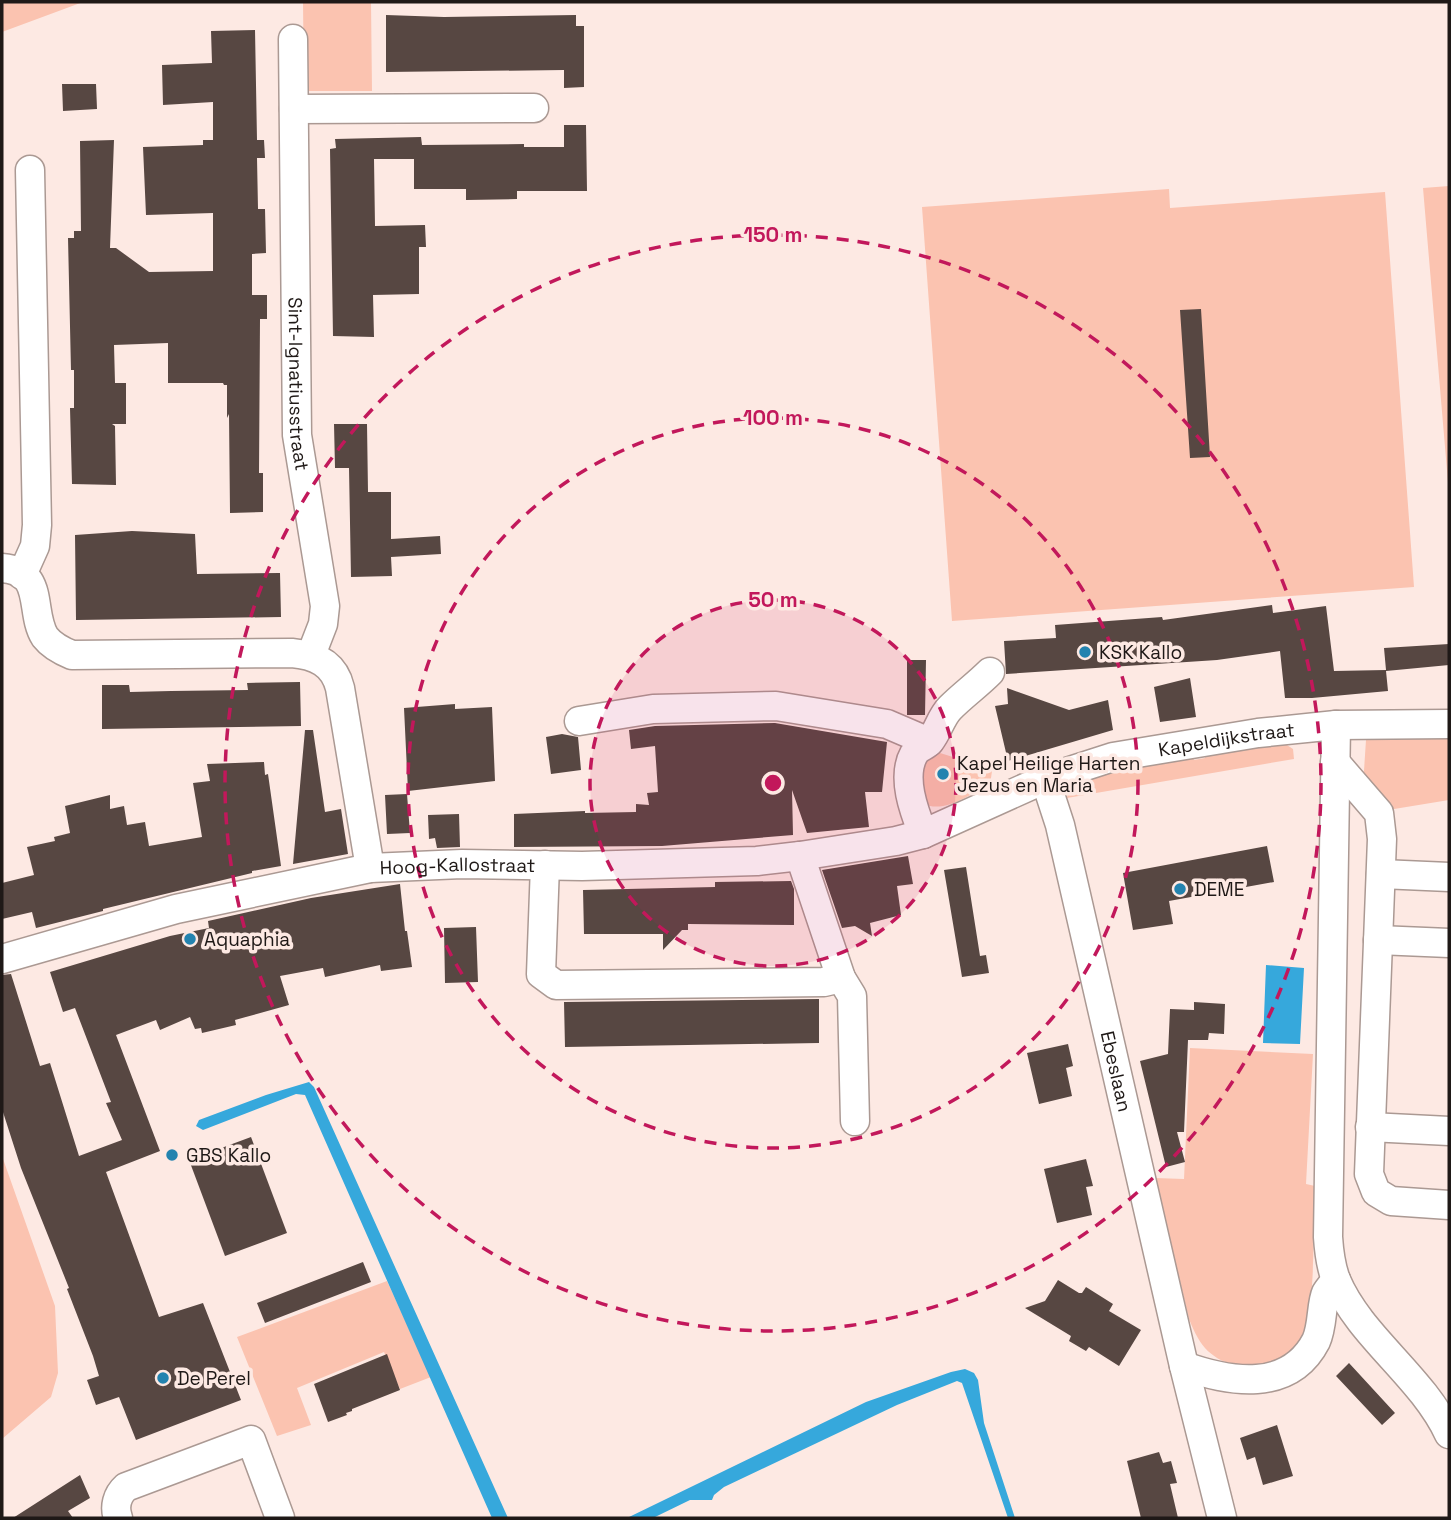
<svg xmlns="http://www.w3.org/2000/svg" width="1451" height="1520" font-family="'Space Grotesk',sans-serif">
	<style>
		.green { fill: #fbc3b0 }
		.water { fill: #36a8dc }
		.building { fill: #574742 }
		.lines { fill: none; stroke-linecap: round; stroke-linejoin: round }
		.minor-casing { stroke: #ab9993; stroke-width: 31 }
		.minor { stroke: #fff; stroke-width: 28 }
		.ring { fill: none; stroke: #c2185b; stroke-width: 3.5; stroke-dasharray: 12 9 }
		.poi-dot { fill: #2383af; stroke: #fde9e3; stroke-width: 2.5 }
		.labels { text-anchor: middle; stroke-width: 7; stroke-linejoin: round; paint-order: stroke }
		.street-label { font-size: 19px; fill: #1f1917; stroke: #fde9e3 }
		.poi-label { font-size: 19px; fill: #1f1917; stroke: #fde9e3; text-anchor: start }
		.centre { fill: #c2185b; stroke: #fde9e3; stroke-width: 3.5 }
		.ring-label { font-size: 21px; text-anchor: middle; font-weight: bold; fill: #c2185b; stroke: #fde9e3; stroke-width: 7; stroke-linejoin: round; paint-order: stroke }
	</style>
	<rect width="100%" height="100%" fill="#fde9e3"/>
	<!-- green -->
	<path class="green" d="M 2,2 L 83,2 L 2,32 Z
		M 303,2 L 371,2 L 372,91 L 304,91 Z
		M 1449,186 L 1449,494 L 1423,188 Z
		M 1169,189 L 1170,208 L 1385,192 L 1414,587 L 952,621 L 922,207 Z
		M 1378,737 L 1449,738 L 1449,800 L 1388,810 L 1363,786 L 1366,740 Z
		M 1284,743 L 1293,749 L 1294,759 L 1067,798 L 1068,791 L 1073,784 L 1123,767 L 1193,755 L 1194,760 L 1205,758 L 1205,753 Z
		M 940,753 L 982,766 L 992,771 L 990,785 C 969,794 944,815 922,803 L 921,767 L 930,754 Z
		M 1190,1048 L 1313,1054 L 1306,1184 L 1315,1186 C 1313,1218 1316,1311 1303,1335 C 1296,1347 1288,1354 1277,1361 C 1267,1367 1252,1370 1241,1367 C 1211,1360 1200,1347 1189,1319 L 1155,1178 L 1184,1179 Z
		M 2,1156 L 55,1306 L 58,1373 L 51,1397 L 2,1439 Z
		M 387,1281 L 431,1377 L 400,1389 L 384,1352 L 297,1388 L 311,1425 L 277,1436 L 237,1337 Z"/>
	<!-- water -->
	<path class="water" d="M 1266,965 L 1304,968 L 1300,1044 L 1263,1043 Z
		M 309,1082 L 314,1087 L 508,1518 L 492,1518 L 305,1095 L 296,1094 L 203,1130 L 196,1126 L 199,1120 L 266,1095 Z
		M 965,1369 L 974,1373 L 978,1380 L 984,1423 L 1015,1518 L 1008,1518 L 962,1383 L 957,1381 L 897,1405 L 724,1487 L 714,1495 L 712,1500 L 690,1500 L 653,1518 L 627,1518 L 866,1402 L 951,1372 Z"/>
	<!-- building -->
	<path class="building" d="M 386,15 L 444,17 L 576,15 L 576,26 L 584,26 L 584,87 L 564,88 L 564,70 L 386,72 Z
		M 255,30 L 257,140 L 264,140 L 265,158 L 257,158 L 258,209 L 265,209 L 266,253 L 252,254 L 252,295 L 267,295 L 267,319 L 260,319 L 259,473 L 263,473 L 263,512 L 230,513 L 229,414 L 227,418 L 227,385 L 224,385 L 223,383 L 168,383 L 168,343 L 114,345 L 115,383 L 126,383 L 126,424 L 112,424 L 115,426 L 116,485 L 72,484 L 70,408 L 74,408 L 74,370 L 71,370 L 68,238 L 74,238 L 74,231 L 81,231 L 80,141 L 114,140 L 110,248 L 116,248 L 149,272 L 213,271 L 213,213 L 146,215 L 143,147 L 203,145 L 203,140 L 213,140 L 213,102 L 163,105 L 162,65 L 212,63 L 211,31 Z
		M 62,84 L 96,84 L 97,109 L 63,111 Z
		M 564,125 L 586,125 L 587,191 L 517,191 L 517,199 L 466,200 L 466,189 L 414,189 L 414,159 L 374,159 L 375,226 L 425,225 L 426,247 L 419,247 L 419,294 L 373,295 L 374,337 L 333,336 L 330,149 L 336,148 L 335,139 L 421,137 L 422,145 L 524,144 L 524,147 L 564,147 Z
		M 1201,309 L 1210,457 L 1190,458 L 1180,310 Z
		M 334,424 L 367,424 L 368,492 L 391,492 L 391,539 L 440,536 L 441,554 L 391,557 L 392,576 L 351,577 L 349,468 L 335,468 Z
		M 132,531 L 195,534 L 197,574 L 280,573 L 281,617 L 76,620 L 75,535 Z
		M 1272,605 L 1273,613 L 1326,606 L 1334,671 L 1386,670 L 1384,648 L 1449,644 L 1449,665 L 1386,671 L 1388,691 L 1312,698 L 1285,698 L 1280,651 L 1217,660 L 1006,674 L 1004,641 L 1056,638 L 1055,625 L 1162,617 L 1163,620 Z
		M 907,660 L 926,660 L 925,715 L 907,715 Z
		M 1190,678 L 1196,717 L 1160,722 L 1154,687 Z
		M 300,682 L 301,726 L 102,729 L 102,685 L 129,685 L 130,692 L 171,691 L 248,690 L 247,683 Z
		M 1007,688 L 1069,710 L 1108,700 L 1113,730 L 1008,761 L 995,706 L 1008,704 Z
		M 455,704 L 455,709 L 492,707 L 495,781 L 408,791 L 404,708 Z
		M 775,723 L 887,742 L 882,792 L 865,792 L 869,827 L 807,833 L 792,790 L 793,835 L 662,846 L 514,847 L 514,814 L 585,811 L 585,813 L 636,812 L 636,804 L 649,805 L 647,793 L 658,792 L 655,746 L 631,749 L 629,730 L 655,726 Z
		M 305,730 L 313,730 L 325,812 L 341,809 L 348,854 L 293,864 Z
		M 562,734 L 578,737 L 581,770 L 551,774 L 546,737 Z
		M 264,762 L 265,775 L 268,774 L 281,866 L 252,871 L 252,873 L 103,909 L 103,911 L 36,928 L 32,912 L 2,919 L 2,883 L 34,875 L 27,847 L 55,841 L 54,837 L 70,833 L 65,806 L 110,795 L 110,809 L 124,806 L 127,825 L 145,822 L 149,846 L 202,837 L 193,783 L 210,781 L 207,764 Z
		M 407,794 L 410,833 L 387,834 L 385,795 Z
		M 459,814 L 460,847 L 437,848 L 435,838 L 429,839 L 428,815 Z
		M 1267,846 L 1274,882 L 1169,901 L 1173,924 L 1133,930 L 1123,873 Z
		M 908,856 L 913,884 L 897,886 L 901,915 L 870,923 L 872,936 L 855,926 L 842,928 L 822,870 Z
		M 966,867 L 980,956 L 986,955 L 989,973 L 962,977 L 944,870 Z
		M 791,881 L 794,889 L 794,925 L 688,924 L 688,930 L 682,930 L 663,950 L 663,934 L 584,934 L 583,890 L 715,887 L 715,882 Z
		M 400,884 L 405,931 L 407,931 L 412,967 L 381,971 L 380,965 L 325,977 L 323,968 L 280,976 L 289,1005 L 235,1020 L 236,1025 L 202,1033 L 201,1028 L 195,1029 L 190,1017 L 160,1030 L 156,1020 L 116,1035 L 160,1151 L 106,1172 L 159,1317 L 203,1303 L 241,1400 L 136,1440 L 119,1397 L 96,1405 L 87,1380 L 99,1376 L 93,1356 L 67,1289 L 69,1288 L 21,1168 L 2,1109 L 2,975 L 11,974 L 40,1066 L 50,1063 L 79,1156 L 122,1140 L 106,1103 L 111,1102 L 75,1008 L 63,1012 L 50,972 L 170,936 L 209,928 L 208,921 L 311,898 Z
		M 476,927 L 478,982 L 445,983 L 444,928 Z
		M 819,999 L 819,1043 L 565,1047 L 564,1002 Z
		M 1194,1002 L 1225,1004 L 1224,1034 L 1209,1033 L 1208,1040 L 1188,1040 L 1184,1132 L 1177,1132 L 1185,1162 L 1166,1167 L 1140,1061 L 1168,1054 L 1170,1009 L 1194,1010 Z
		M 1068,1044 L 1073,1066 L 1066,1068 L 1072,1096 L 1039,1104 L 1027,1053 Z
		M 251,1137 L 287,1233 L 225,1256 L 189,1160 Z
		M 1086,1159 L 1093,1186 L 1086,1187 L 1092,1215 L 1057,1223 L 1044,1169 Z
		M 363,1262 L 371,1282 L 265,1323 L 257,1303 Z
		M 1058,1280 L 1079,1293 L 1082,1293 L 1086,1287 L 1113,1304 L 1109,1311 L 1141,1330 L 1119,1366 L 1089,1347 L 1086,1351 L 1069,1341 L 1071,1336 L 1025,1308 L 1045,1301 Z
		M 387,1354 L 400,1390 L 352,1409 L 352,1411 L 346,1413 L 347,1415 L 328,1422 L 314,1384 Z
		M 1349,1363 L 1395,1413 L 1382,1425 L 1336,1376 Z
		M 1277,1425 L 1293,1476 L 1263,1485 L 1255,1457 L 1247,1460 L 1240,1438 Z
		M 1159,1452 L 1163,1463 L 1171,1461 L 1177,1483 L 1170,1484 L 1178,1518 L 1141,1518 L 1127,1461 Z
		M 80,1475 L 90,1498 L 68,1511 L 73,1518 L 13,1518 Z"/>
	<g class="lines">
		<!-- minor casing -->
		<g class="minor-casing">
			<g id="minor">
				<path id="s1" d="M 293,39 L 297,435 L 325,606 L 323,624 L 311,655"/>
				<path d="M 294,109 L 534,108"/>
				<path d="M 2,568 C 46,571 29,612 45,637 C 52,646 62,651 72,655 L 292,653 C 315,655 334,663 340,688 L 370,868"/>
				<path d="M 22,575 L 35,546 L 37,525 L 30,170"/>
				<path d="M 579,721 L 653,709 L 776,706 L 887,724 L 929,742"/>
				<path d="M 1336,725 L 1328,1237 C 1329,1252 1331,1267 1336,1280 C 1360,1337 1422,1376 1449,1434"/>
				<path d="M 1335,762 L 1379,813 L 1382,839 L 1369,1174 L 1376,1192 L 1391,1201 L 1449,1205"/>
				<path id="s2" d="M 1045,779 L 1060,825 L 1184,1366 L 1222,1518"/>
				<path d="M 923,834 C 914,811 901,777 914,754 C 917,748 926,746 930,741 C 938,731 941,717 950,708 C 963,695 977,685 990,672"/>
				<path d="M 800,856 L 841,978 L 852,996 L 855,1121"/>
				<path d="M 545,865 L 541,974 L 556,985 L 824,982 L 841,978"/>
				<path d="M 1381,874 L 1449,877"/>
				<path d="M 1378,940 L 1449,943"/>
				<path id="s3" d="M 2,959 L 176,909 L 370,868 L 462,864 L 582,866 L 757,861 L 800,856 L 896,841 L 923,834 L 1045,779 L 1113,757 L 1258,733 L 1336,725 L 1449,724"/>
				<path d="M 1370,1127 L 1449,1131"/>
				<path d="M 1184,1366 C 1229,1382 1289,1393 1316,1341 C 1323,1326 1321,1304 1326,1293 C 1328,1289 1333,1284 1336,1280"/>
				<path d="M 118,1518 C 114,1507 117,1495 126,1487 L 251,1440 L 280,1518"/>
			</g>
		</g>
		<!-- minor -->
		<use href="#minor" class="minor"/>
	</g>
	<!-- distance rings -->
	<circle cx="773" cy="783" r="183" fill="#c2185b" fill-opacity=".12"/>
	<g class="ring">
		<circle cx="773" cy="783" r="183"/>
		<circle cx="773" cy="783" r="365"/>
		<circle cx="773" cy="783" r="548"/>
	</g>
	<!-- markers -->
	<g class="poi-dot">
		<circle cx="1085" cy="652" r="7"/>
		<circle cx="943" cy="774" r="7"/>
		<circle cx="1180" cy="889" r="7"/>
		<circle cx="190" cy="939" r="7"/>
		<circle cx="172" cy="1155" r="7"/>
		<circle cx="163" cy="1378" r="7"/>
	</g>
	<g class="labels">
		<!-- street labels -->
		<g class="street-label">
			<text dy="7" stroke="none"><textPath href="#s1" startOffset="345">Sint-Ignatiusstraat</textPath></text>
			<text dy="7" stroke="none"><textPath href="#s3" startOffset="1255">Kapeldijkstraat</textPath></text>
			<text dy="7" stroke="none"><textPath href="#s3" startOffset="467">Hoog-Kallostraat</textPath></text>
			<text dy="7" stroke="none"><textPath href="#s2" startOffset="301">Ebeslaan</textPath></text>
		</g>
		<!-- poi labels -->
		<g class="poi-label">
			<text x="1099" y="659">KSK Kallo</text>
			<text x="957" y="770">Kapel Heilige Harten<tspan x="957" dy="22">Jezus en Maria</tspan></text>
			<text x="1194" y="896">DEME</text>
			<text x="204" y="946">Aquaphia</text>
			<text x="186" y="1162">GBS Kallo</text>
			<text x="177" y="1385">De Perel</text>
		</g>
	</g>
	<circle cx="773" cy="783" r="10" class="centre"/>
	<g class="ring-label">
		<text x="773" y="242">150 m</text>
		<text x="773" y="425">100 m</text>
		<text x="773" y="607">50 m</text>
	</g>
	<!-- border -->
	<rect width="1451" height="1520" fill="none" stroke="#1f1917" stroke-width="7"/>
</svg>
